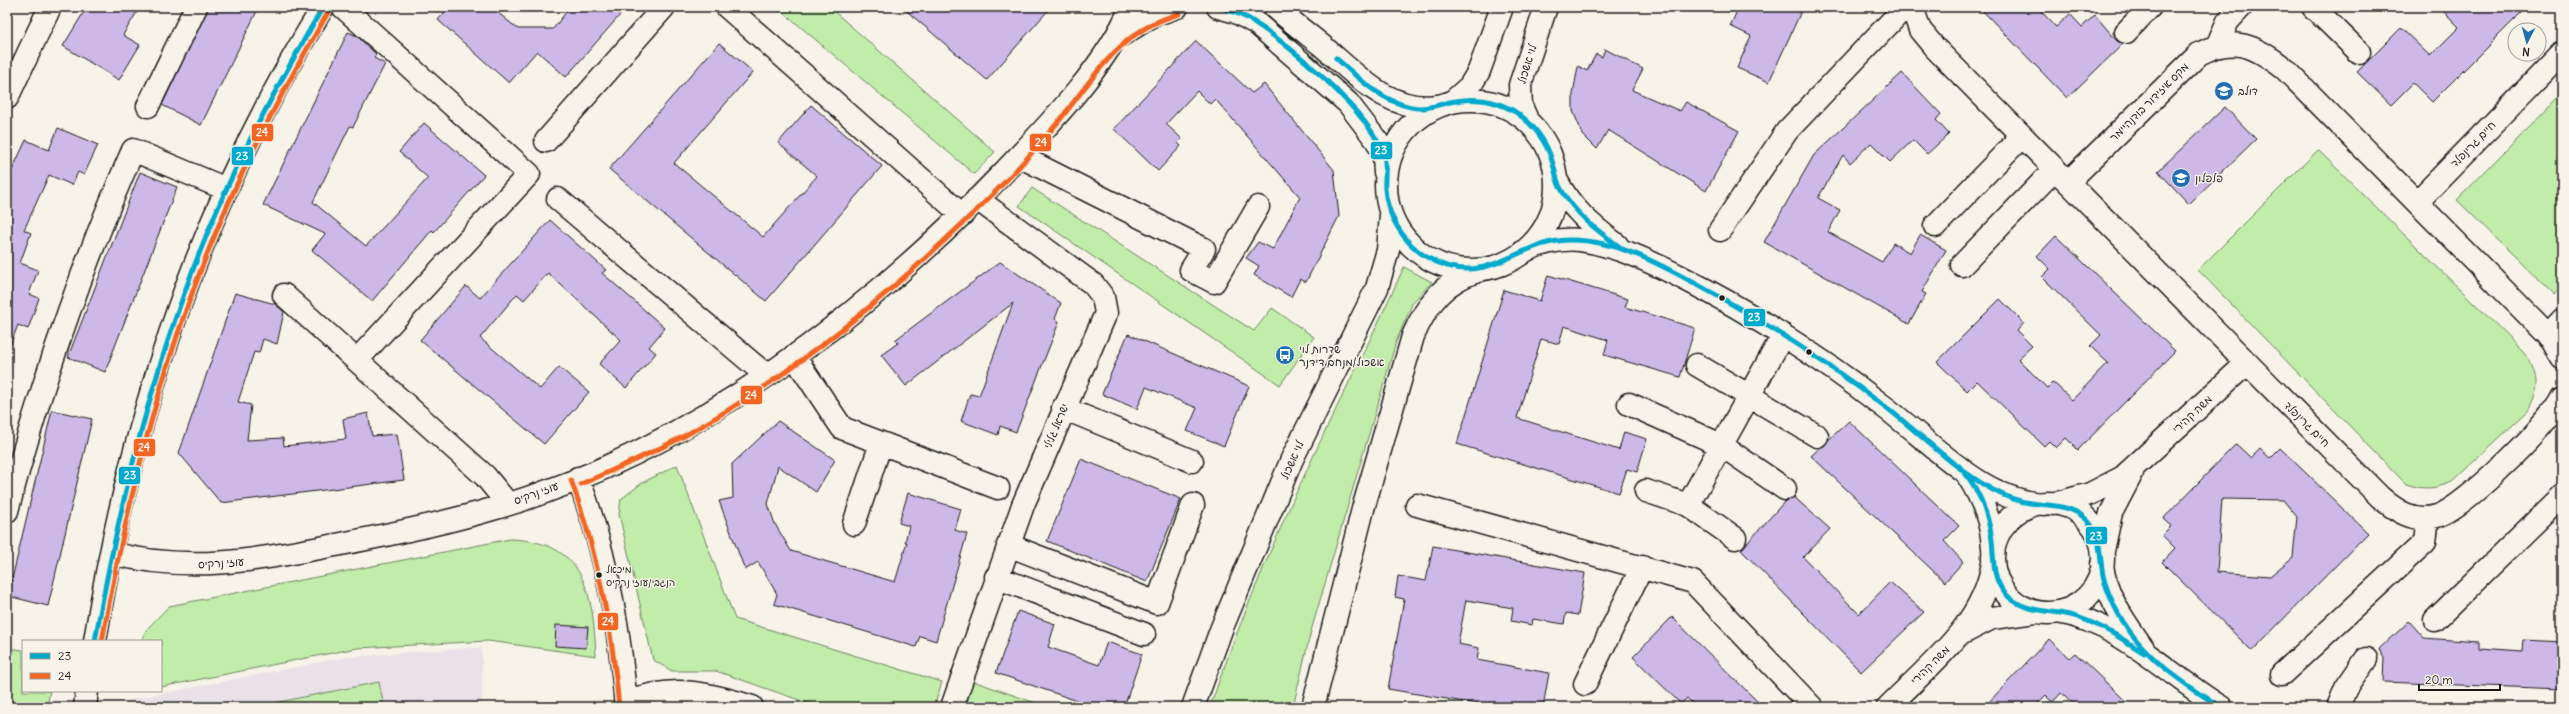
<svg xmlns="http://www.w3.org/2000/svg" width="2569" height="714" font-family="Delius,'Playpen Sans Hebrew',sans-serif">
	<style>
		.built { fill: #eae1e8 }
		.green { fill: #c1eca9; stroke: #6e8462 }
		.building { fill: #cdb8e8; stroke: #1c1c1c; fill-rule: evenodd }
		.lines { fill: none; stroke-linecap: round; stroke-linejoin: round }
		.minor-casing { stroke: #1c1c1c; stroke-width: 25 }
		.minor { stroke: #f7f3e8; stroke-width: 22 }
		.bus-1-casing { stroke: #f7f3e8; stroke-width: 8 }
		.bus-2-casing { stroke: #f7f3e8; stroke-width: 8 }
		.bus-1 { stroke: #00a9ce; stroke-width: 5 }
		.bus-2 { stroke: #f26522; stroke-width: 5 }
		.bus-dot { fill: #1c1c1c; stroke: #f7f3e8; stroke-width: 1.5 }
		.labels { text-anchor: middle; stroke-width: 3; stroke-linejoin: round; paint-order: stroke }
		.bus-label { font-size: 10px; fill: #1c1c1c; stroke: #f7f3e8; text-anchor: start }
		.street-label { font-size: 11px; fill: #1c1c1c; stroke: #f7f3e8 }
		.poi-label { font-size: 11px; fill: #1c1c1c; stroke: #f7f3e8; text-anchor: start }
		.line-badge { stroke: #f7f3e8; stroke-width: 1.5 }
		.badge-label { font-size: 11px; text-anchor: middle; font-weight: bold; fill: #fff }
	</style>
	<rect width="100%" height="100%" fill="#f7f3e8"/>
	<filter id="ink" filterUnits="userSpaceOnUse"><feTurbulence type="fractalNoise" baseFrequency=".025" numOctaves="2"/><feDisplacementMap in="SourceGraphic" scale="8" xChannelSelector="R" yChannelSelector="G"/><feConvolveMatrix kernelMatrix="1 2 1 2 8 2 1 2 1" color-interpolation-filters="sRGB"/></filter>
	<g filter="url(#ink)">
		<!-- built -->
		<path class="built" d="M 482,647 L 482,707 L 127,707 L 128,700 L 347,657 Z"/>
		<!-- green -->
		<path class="green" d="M 777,7 L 829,7 L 995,152 L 974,174 Z
			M 2562,93 L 2562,286 L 2553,294 L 2457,200 Z
			M 2318,150 L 2524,352 C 2540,373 2541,388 2528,411 L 2452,482 C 2436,489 2423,490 2406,484 L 2198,270 Z
			M 1032,188 L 1254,331 L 1272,308 L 1314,337 L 1280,385 L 1019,206 Z
			M 1404,267 L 1432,282 L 1413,302 L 1396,342 L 1311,631 L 1293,707 L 1210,707 C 1235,634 1265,562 1297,491 C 1331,416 1370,343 1404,267 Z
			M 677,465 L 735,619 L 942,682 L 934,707 L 819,707 L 716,671 L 672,671 L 653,660 L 619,514 L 621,499 L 642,483 Z
			M 510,539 C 585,541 593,592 596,656 L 488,641 L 357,648 L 161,687 L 161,641 L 142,641 L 146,630 L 169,606 Z
			M 7,648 L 23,650 L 23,691 L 50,691 L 47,707 L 7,707 Z
			M 973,681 L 1047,707 L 966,707 Z
			M 379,682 L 384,707 L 254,707 Z"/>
		<!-- building -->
		<path class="building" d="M 87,7 L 140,7 L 123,35 L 140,45 L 119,80 L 63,46 Z
			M 208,7 L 259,7 L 201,125 L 162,105 Z
			M 449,7 L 491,7 L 518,29 L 553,29 L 570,7 L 627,7 L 566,77 L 537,51 L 509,83 L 438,20 Z
			M 902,7 L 1051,7 L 987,80 Z
			M 1739,7 L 1803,7 L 1769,82 L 1737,68 L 1751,36 L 1730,26 Z
			M 1979,7 L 2037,7 L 2056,27 L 2070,14 L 2082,27 L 2095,15 L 2117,41 L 2123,44 L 2067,98 Z
			M 2439,7 L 2527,7 L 2432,102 L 2413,83 L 2391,105 L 2357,72 L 2401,28 L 2430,56 L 2459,27 Z
			M 348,32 L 357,36 L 376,54 L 374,58 L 385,64 L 353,127 L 350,126 L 313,202 L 366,246 L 428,178 L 399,152 L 424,123 L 484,175 L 434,232 L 432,230 L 372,301 L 312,250 L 325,234 L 263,205 Z
			M 1196,41 L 1252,93 L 1264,84 L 1334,170 L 1339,216 L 1306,282 L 1300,279 L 1291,297 L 1254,275 L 1259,266 L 1246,258 L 1258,242 L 1273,249 L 1300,197 L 1215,99 L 1210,104 L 1197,91 L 1166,124 L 1182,139 L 1178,143 L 1181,146 L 1158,171 L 1114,129 Z
			M 719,43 L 753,72 L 674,163 L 763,237 L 817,176 L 778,143 L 811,105 L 882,166 L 766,301 L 609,169 Z
			M 1605,49 L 1643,69 L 1632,90 L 1680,111 L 1686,102 L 1739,131 L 1706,191 L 1608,130 L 1597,149 L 1583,135 L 1573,111 L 1573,94 L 1578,66 L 1587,71 L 1596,54 L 1602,57 Z
			M 1902,73 L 1941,114 L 1936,120 L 1949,134 L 1927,154 L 1913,140 L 1890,162 L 1871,143 L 1850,163 L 1843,155 L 1818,198 L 1840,210 L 1828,232 L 1882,262 L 1893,243 L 1910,253 L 1920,235 L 1946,250 L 1922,292 L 1926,294 L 1909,324 L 1764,242 L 1814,155 Z
			M 2225,107 L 2256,139 L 2189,204 L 2158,171 Z
			M 58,128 L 98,145 L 84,175 L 78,172 L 72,185 L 49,175 L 24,230 L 31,233 L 20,263 L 38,270 L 29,294 L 39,298 L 28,329 L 18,325 L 9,348 L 7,347 L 7,181 L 26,140 L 49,150 Z
			M 140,172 L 177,187 L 105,372 L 68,357 Z
			M 550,220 L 606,270 L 602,273 L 665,328 L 649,347 L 656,353 L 626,388 L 599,364 L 621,340 L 548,273 L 524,300 L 517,294 L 480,338 L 540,389 L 559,367 L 589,392 L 544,444 L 420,340 L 466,286 L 480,298 Z
			M 2056,236 L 2175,351 L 2078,450 L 2066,438 L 2056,448 L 2049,441 L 2044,446 L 1977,381 L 1967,391 L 1937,362 L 2000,299 L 2024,323 L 2017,331 L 2032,346 L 2018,359 L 2047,388 L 2053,382 L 2072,400 L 2108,363 L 2090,346 L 2101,335 L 2042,277 L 2050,269 L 2037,256 Z
			M 1000,262 L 1061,303 L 1055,319 L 1059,322 L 1016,432 L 1000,426 L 998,435 L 961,421 L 970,394 L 979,396 L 1013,303 L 906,386 L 881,355 L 898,343 L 895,340 Z
			M 1548,275 L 1628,299 L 1625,307 L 1695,328 L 1680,377 L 1604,355 L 1608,340 L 1564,326 L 1559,344 L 1541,339 L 1517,418 L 1619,450 L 1624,432 L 1647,439 L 1637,472 L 1627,469 L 1619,493 L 1457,444 L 1504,290 L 1540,301 Z
			M 235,293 L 275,304 L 284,312 L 277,344 L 263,339 L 259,353 L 254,352 L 238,402 L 251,405 L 247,440 L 283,438 L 284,446 L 346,439 L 343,419 L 368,413 L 372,436 L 397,434 L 404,480 L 221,503 L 179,453 Z
			M 1128,334 L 1249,386 L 1224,446 L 1187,431 L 1197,408 L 1146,387 L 1137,409 L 1102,394 Z
			M 52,410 L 92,419 L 48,606 L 8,596 Z
			M 778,421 L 835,460 L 816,492 L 778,466 L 768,504 L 775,524 L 791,551 L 895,582 L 907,542 L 905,542 L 909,526 L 899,523 L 908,493 L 961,509 L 955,530 L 967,534 L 936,641 L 920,636 L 916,647 L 774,604 L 777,594 L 758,562 L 745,570 L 719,501 L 733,498 L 732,464 Z
			M 1849,421 L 1959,526 L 1944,541 L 1963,562 L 1945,582 L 1811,456 Z
			M 2236,444 L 2251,458 L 2260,449 L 2270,458 L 2280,448 L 2368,533 L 2252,651 L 2162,562 L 2175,548 L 2162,535 L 2171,526 L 2163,519 ZM 2222,499 L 2283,500 L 2297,517 L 2293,557 L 2270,576 L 2217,572 Z
			M 1081,459 L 1181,499 L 1147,582 L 1047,541 Z
			M 1794,497 L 1830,529 L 1803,557 L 1859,614 L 1890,582 L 1924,612 L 1861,672 L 1741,550 L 1785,501 Z
			M 1433,546 L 1585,573 L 1578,615 L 1566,613 L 1564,624 L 1533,619 L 1532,625 L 1511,621 L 1513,608 L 1466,600 L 1458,644 L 1479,648 L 1477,660 L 1549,673 L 1543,707 L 1494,707 L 1388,689 L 1404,599 L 1395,597 L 1398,576 L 1426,581 Z
			M 1018,611 L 1055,624 L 1048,647 L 1099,665 L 1107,642 L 1142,654 L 1124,707 L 1095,707 L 996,673 Z
			M 1672,617 L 1763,707 L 1696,707 L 1687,698 L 1681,704 L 1633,657 Z
			M 2409,621 L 2424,638 L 2479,642 L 2479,648 L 2523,651 L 2524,640 L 2562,642 L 2562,689 L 2383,682 L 2384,658 L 2379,650 Z
			M 556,625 L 588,627 L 586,648 L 555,646 Z
			M 2049,639 L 2069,658 L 2075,653 L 2132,707 L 2076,707 L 2061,693 L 2053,702 L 2046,695 L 2034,707 L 1984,707 Z"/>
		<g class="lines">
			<!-- minor casing -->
			<g class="minor-casing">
				<path id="minor" d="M 343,7 L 529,174 L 357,360
					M 727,7 L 962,215
					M 1218,7 L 1236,12 L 1256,23 L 1348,103 L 1377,141 L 1384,155 L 1385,172
					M 1275,7 C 1289,20 1305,32 1320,44 C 1355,73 1388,113 1438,106
					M 1912,7 L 1920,30 L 1935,48 L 2380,497 C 2396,511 2414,523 2437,516 C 2463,509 2551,423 2562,398
					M 2313,7 L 2359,52
					M 2126,32 L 2150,7
					M 1117,38 L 1154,15 L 1177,7
					M 2217,46 L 2228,21 L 2241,7
					M 7,98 L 50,7
					M1386 185a85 85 0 1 1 170 0a85 85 0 1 1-170 0Z
					M 1452,102 L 1470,86 L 1479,71 L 1502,7
					M 148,106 L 196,7
					M 1528,122 L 1521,106 L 1520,85 L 1546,7
					M 546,141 L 664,7
					M 1019,156 L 1204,249 L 1191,270 L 1214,282 L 1258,207
					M 1556,179 C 1570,208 1592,226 1617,245
					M 2068,182 L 2199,54 C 2234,35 2256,46 2285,69 L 2548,335 L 2562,358
					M 558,199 L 766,375
					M 2417,202 L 2562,53
					M 1935,226 L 2022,136
					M 1720,230 L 1787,131 L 1905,7
					M 1524,251 C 1542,243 1560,238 1580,240 C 1616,245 1649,261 1681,277 C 1754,314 1823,359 1887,409 C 1933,444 1984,502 2045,504
					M 1962,265 L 2055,169
					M 284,295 L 485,476 L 508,504
					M 2548,335 L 2562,320
					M 794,356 L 842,428 L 998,488
					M 1697,365 L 1817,436
					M 1629,404 L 1721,445 L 1785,489
					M 1063,408 L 1192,461
					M 1968,476 C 1982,498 1992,522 1993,548
					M 578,478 C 606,551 620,629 626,707
					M 1646,491 L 1688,505 L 1735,538
					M1993 558a55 55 0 1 1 110 0a55 55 0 1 1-110 0Z
					M 2053,504 L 2090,494 L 2123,477 L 2247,363
					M 1417,505 L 1693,582 L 1812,707
					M 1688,505 L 1783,335
					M 7,511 C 40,388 81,268 133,150 L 226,189
					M 854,524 L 881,443
					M 1008,545 L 1157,603 L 1193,505
					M 2103,551 L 2111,513 L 2132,473
					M 111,553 C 192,574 261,559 341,544 C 393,534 445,523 496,508 C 690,452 867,315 1005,171 C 1048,126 1108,64 1131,7
					M 2102,564 C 2105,596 2125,622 2143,648
					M 996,577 L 1144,634
					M 2057,612 C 2120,622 2168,675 2221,707
					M 2435,620 L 2562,496
					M 1963,633 L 1992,618 L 2035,612
					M 95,641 C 131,414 202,203 323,7
					M 2282,674 L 2425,542 L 2428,518
					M 1585,684 L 1642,567
					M 626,702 C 673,685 705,692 752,707
					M 85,707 L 87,691
					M 952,707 L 1023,505 L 1106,313 L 1103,297 L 1093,284 L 977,199
					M 1193,707 L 1221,630 L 1292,459 L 1377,288 L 1388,250 L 1391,215
					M 1313,707 L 1363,509 L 1413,336 C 1427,304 1444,281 1478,271
					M 1888,707 C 1930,664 1983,625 1993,563
					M 2338,707 L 2346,688 L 2366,659"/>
			</g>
			<!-- minor -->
			<use href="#minor" class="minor"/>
			<!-- bus-1 casing -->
			<g class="bus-1-casing">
				<path id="bus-1" d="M 1218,7 C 1229,10 1239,13 1249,19 C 1287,42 1371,113 1384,156 C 1387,167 1384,178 1385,189 C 1387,215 1403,242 1425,256 C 1486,293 1514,240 1571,240 C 1615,240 1658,263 1696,284 C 1763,320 1826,362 1887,408 C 1922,435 1953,468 1993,490 C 2004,496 2017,501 2030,503 C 2050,506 2071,504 2087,520 C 2104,537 2098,562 2105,583 C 2125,644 2169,675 2221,707
					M 1336,58 C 1358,78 1381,101 1411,107 C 1425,110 1437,105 1450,102 C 1473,97 1497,100 1517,113 C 1533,124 1547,142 1552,161 C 1555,169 1556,179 1560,187 C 1574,214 1599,232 1624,250
					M 1959,466 C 1978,486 1988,512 1992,540 C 1994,558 1992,577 2004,592 C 2024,616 2054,608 2080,618 C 2103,626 2124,640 2144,653
					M 95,641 C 120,502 153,366 207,234 C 239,155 280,81 323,7"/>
			</g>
			<!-- bus-2 casing -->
			<g class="bus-2-casing">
				<path id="bus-2" d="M 571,480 C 598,554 612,629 619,707
					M 581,484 C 616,469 652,453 686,435 C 788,378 881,302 965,221 C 996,192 1026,161 1053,128 C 1092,82 1116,31 1179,14
					M 102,641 C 127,503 160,367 214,237 C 246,158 286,84 329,11"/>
			</g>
			<!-- bus-1 -->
			<use href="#bus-1" class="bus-1"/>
			<!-- bus-2 -->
			<use href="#bus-2" class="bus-2"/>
		</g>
	</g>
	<!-- icons -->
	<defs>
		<g id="school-disc" transform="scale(1)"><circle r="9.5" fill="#1f6fb2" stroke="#f7f3e8"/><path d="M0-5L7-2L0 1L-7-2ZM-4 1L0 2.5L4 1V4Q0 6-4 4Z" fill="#fff"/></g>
		<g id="bus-disc" transform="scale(1)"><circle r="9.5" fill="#1f6fb2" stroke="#f7f3e8"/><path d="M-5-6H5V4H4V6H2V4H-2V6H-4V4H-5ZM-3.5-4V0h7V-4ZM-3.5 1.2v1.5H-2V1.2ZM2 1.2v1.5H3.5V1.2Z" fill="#fff"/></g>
	</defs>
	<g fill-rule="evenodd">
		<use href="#school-disc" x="2224" y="91"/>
		<use href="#school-disc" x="2181" y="178"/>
		<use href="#bus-disc" x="1285" y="355"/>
	</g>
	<!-- markers -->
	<g class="bus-dot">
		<circle cx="1722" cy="298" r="3.5"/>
		<circle cx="1809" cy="352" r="3.5"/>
		<circle cx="599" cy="575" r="3.5"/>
	</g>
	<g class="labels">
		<!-- bus labels -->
		<g class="bus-label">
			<text x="606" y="573">מיכאל<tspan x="606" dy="13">הנגבי/עוזי נרקיס</tspan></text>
		</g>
		<!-- street labels -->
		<g class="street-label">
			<text transform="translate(1527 64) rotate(-73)" y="4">לוי אשכול</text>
			<text transform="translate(2149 102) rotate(-45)" y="4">מקס איזידור בודנהיימר</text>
			<text transform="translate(2473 144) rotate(-46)" y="4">חיים גרינפלד</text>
			<text transform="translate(2192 414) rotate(-43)" y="4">משה קהירי</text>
			<text transform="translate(2307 424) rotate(45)" y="4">חיים גרינפלד</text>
			<text transform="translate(1056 426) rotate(-67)" y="4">ישראל גלילי</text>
			<text transform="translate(1292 460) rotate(-66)" y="4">לוי אשכול</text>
			<text transform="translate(536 493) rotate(-20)" y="4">עוזי נרקיס</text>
			<text transform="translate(221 563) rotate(-4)" y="4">עוזי נרקיס</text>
			<text transform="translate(1930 665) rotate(-45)" y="4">משה קהירי</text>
		</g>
		<!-- poi labels -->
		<g class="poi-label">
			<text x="2238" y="95">דולב</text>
			<text x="2195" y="182">פלפלון</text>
			<text x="1299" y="353">שדרות לוי<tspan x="1299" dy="13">אשכול/מנחם דידנר</tspan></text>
		</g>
	</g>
	<g class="line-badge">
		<rect x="251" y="123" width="23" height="19" rx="4" fill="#f26522"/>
		<rect x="1029" y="133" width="23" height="19" rx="4" fill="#f26522"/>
		<rect x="1370" y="141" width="23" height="19" rx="4" fill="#00a9ce"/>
		<rect x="231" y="146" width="23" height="20" rx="4" fill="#00a9ce"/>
		<rect x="1743" y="308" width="23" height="19" rx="4" fill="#00a9ce"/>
		<rect x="740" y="385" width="23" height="20" rx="4" fill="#f26522"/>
		<rect x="133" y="438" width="23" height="19" rx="4" fill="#f26522"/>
		<rect x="118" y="466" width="23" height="19" rx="4" fill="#00a9ce"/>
		<rect x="2085" y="526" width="23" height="19" rx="4" fill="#00a9ce"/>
		<rect x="597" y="612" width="22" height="19" rx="4" fill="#f26522"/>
	</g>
	<g class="badge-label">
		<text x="262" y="136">24</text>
		<text x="1041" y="146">24</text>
		<text x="1381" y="154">23</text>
		<text x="242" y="160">23</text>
		<text x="1754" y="321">23</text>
		<text x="751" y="399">24</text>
		<text x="144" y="451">24</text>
		<text x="130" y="479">23</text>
		<text x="2096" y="540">23</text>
		<text x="608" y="625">24</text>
	</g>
	<!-- margin -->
	<rect width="2569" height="714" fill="none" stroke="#f7f3e8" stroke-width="24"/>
	<rect x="12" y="12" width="2545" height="690" fill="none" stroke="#1c1c1c" stroke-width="1.5" filter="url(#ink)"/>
	<!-- legend -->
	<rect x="22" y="640" width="140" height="52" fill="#f7f3e8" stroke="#9f9d96"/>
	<rect x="30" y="653" width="20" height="6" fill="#00a9ce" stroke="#9f9d96"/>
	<text x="58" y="660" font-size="12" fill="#1c1c1c">23</text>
	<rect x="30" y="673" width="20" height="6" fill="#f26522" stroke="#9f9d96"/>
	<text x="58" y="680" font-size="12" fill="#1c1c1c">24</text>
	<!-- north arrow -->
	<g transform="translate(2527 42) rotate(186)"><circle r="19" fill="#f7f3e8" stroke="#9f9d96"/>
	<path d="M0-3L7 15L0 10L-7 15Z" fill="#1f6fb2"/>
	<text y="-6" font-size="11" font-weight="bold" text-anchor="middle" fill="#1c1c1c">N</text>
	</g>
	<!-- scale -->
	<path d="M2419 684v6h81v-6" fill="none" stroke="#1c1c1c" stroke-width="2"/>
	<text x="2425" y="684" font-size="12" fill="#1c1c1c" stroke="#f7f3e8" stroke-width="3" paint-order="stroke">20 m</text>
</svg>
